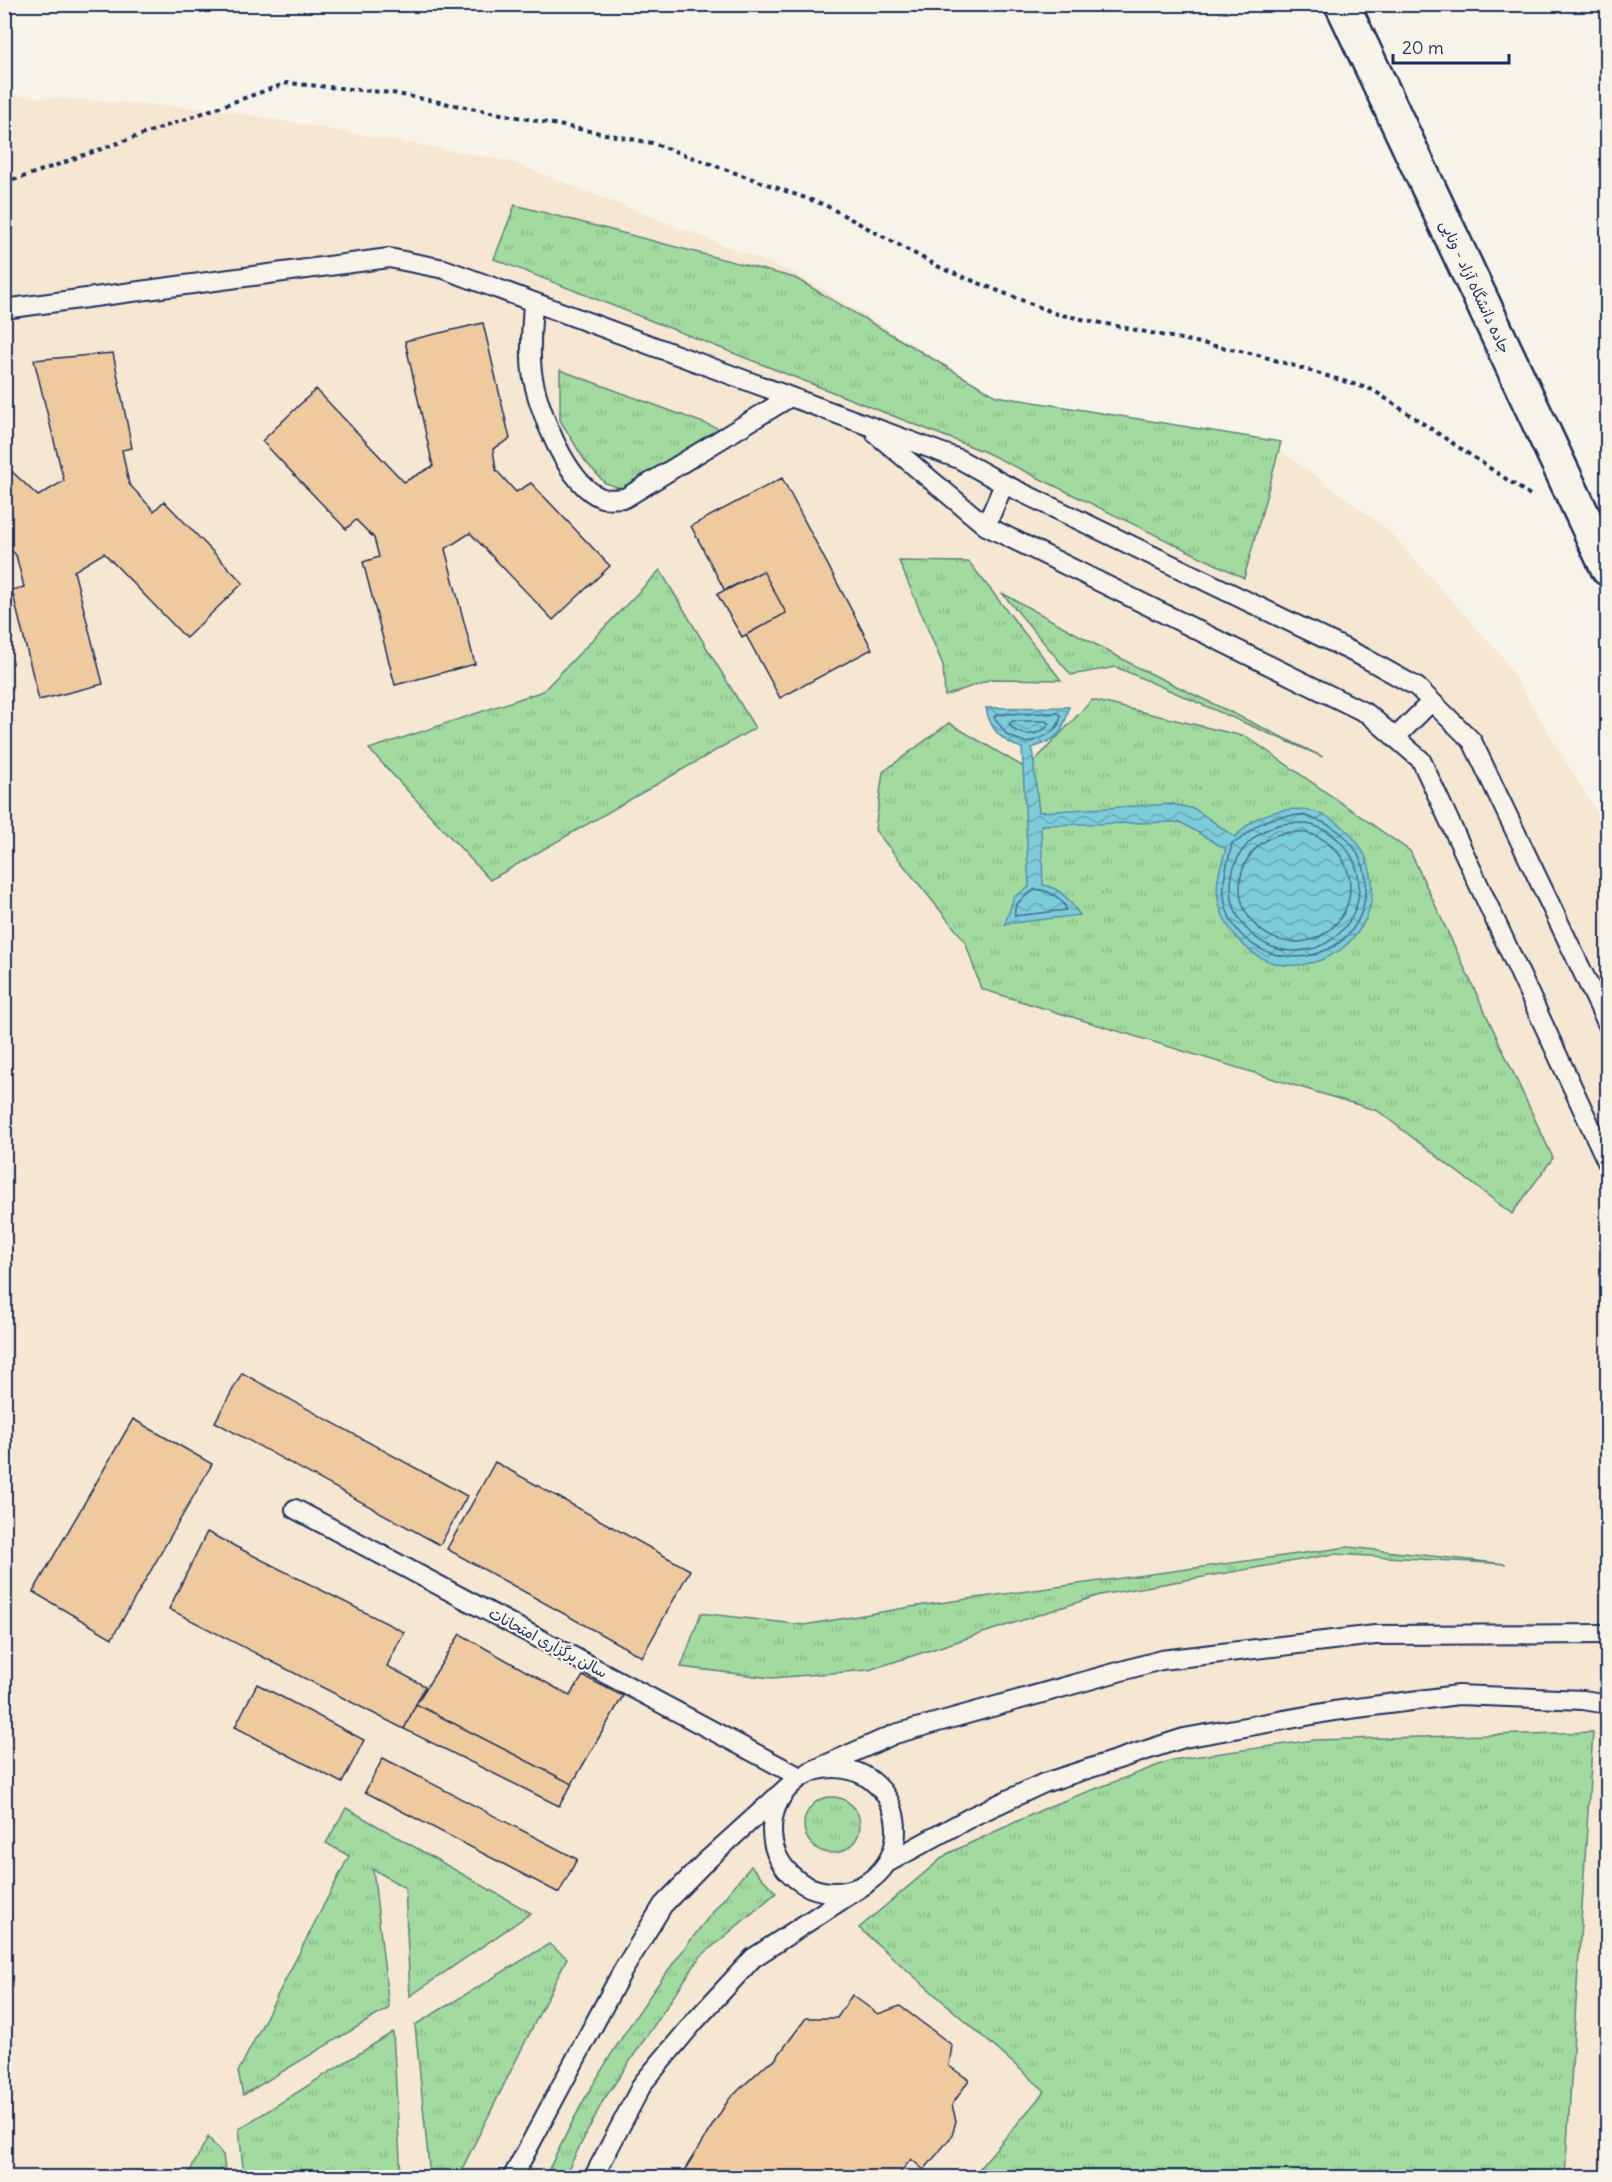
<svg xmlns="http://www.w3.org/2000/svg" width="1612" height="2182" font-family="Delius,'Playpen Sans Arabic',sans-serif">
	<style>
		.built { fill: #f5e7d2 }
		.grass { fill: url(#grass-tufts); stroke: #5e847e; stroke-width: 1.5 }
		.water { fill: url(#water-waves); stroke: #568da8; stroke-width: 1.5 }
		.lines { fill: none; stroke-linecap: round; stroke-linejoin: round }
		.shore { stroke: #426e90; stroke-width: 1.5 }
		.building { fill: #efca9f; stroke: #1b2f5e; stroke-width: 1.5 }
		.service-casing { stroke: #1b2f5e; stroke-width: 22 }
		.secondary-casing { stroke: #1b2f5e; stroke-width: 38 }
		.path { stroke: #1b2f5e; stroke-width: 4; stroke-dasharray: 4.5 4.5; stroke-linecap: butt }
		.service { stroke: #f7f3e8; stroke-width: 18 }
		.secondary { stroke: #f7f3e8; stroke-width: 33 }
		.labels { text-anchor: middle; stroke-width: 4.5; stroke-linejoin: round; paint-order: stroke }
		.street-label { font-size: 15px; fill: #1b2f5e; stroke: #f7f3e8 }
	</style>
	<defs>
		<pattern id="grass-tufts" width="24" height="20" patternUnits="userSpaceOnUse" patternTransform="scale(1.5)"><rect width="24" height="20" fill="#a2da9f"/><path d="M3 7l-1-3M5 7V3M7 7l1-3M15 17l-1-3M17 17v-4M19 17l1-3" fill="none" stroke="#8bbb8b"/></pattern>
		<pattern id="water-waves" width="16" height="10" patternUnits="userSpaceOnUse" patternTransform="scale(1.5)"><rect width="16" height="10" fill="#7dccda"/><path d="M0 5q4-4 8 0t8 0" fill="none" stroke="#66a6b4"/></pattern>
	</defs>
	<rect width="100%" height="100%" fill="#f7f3e8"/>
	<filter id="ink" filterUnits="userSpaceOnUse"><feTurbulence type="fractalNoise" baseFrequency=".0167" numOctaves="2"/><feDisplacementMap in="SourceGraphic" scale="12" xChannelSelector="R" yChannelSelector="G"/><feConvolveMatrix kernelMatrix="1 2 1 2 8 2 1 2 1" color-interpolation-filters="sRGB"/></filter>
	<g filter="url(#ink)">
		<!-- built -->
		<path class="built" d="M 5,95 L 215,109 L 509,161 L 797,274 L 1008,403 L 1272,444 L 1387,529 L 1503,658 L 1607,829 L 1607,2177 L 5,2178 Z"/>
		<!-- grass -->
		<path class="grass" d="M 515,205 L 795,278 L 996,396 L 1281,442 L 1244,578 L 985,452 L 494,259 Z
			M 560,370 L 731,433 L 623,489 L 605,483 L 585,461 L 560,420 Z
			M 899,561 L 969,562 L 1061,680 L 991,679 L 945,696 L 943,665 Z
			M 660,570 L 755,728 L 490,880 L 369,749 L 543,691 Z
			M 1002,593 L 1135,666 L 1323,757 L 1116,667 L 1071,675 Z
			M 1092,700 L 1247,737 L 1410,851 L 1553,1158 L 1512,1214 L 1378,1111 L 981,989 L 965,941 L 875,830 L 883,772 L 949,723 L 1027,769 Z
			M 1348,1547 L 1506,1564 L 1334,1554 L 1100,1595 L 869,1670 L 772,1678 L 681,1667 L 701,1613 L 804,1625 L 917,1606 Z
			M 1593,1732 L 1565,2177 L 972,2177 L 1045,2091 L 859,1928 L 947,1854 L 1050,1806 L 1172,1760 L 1314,1740 Z
			M804 1825a28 28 0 1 1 56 0a28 28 0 1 1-56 0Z
			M 346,1808 L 531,1913 L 410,1996 L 405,1888 L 373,1869 L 389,2008 L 243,2095 L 238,2072 L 349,1856 L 326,1843 Z
			M 751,1866 L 776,1893 L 700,1957 L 603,2101 L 564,2177 L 545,2177 C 560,2148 574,2116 591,2088 C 637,2008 691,1936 751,1866 Z
			M 549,1944 L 567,1958 L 458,2177 L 430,2177 L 415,2025 Z
			M 393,2032 L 401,2177 L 244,2177 L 239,2129 Z
			M 208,2137 L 223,2155 L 226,2177 L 187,2177 Z"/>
		<!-- water -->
		<path class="water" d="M 1069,707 C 1063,735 1058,739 1032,748 L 1039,812 L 1172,804 L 1195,809 L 1235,837 C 1242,831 1248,823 1256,819 C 1343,775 1417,891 1340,950 C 1325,961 1303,967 1284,965 C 1251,961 1223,930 1218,898 C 1215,881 1221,865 1226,849 L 1180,822 L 1041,825 L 1043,885 C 1061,888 1070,901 1080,915 L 1005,924 L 1014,897 L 1029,887 L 1022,748 C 1002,742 990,730 986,708 Z"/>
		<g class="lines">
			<!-- shore -->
			<path class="shore" d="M 1058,713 L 1061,716 C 1057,735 1043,737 1027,743 L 1007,735 L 994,717 L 997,714 Z
				M 1012,721 L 1046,721 L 1049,724 C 1040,737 1018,738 1009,724 Z
				M 1301,815 C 1330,822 1350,834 1362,863 C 1368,877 1367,892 1363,907 C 1343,979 1232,971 1224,896 C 1222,878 1229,860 1232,843 C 1242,841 1247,833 1255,827 C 1268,817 1285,816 1301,815 Z
				M1231 887a64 64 0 1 1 128 0a64 64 0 1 1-128 0Z
				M1240 887a55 55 0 1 1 110 0a55 55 0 1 1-110 0Z
				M 1035,889 C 1047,890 1063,897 1066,910 L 1015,916 C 1012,902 1026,897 1035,889 Z"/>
		</g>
		<!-- building -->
		<path class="building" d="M 483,323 L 510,439 L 493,449 L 496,470 L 516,492 L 531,483 L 610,566 L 553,620 L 470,533 L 445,549 L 475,664 L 395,685 L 363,562 L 379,557 L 374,538 L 356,520 L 346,529 L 262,441 L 316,389 L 404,482 L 433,466 L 405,341 Z
			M 113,353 L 132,448 L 122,450 L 129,484 L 154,511 L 164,501 L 243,583 L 186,638 L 104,553 L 74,571 L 103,684 L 39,700 L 12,590 L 24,587 L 16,555 L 4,544 L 4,464 L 38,496 L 64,481 L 34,360 Z
			M 782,478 L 872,649 L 780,698 L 746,635 L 786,613 L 763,571 L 725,591 L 691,526 Z
			M 763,571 L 786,613 L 742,637 L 717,594 Z
			M 242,1373 L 467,1496 L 440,1545 L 215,1422 Z
			M 133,1419 L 212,1464 L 112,1638 L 33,1592 Z
			M 495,1462 L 690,1570 L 642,1657 L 447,1549 Z
			M 207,1532 L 404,1632 L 387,1666 L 425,1686 L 404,1729 L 169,1609 Z
			M 460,1634 L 570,1696 L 583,1676 L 623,1696 L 572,1784 L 416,1704 Z
			M 257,1684 L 364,1740 L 342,1783 L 235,1727 Z
			M 416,1704 L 572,1784 L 559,1806 L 404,1729 Z
			M 383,1758 L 577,1859 L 559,1893 L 365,1792 Z
			M 852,1995 L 878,2014 L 900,2006 L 952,2045 L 949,2066 L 969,2080 L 952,2105 L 956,2121 L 952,2136 L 924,2170 L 911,2159 L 896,2178 L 686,2178 L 685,2169 L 729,2099 L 768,2063 L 774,2061 L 806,2018 L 837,2018 Z"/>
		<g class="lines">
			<!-- service casing -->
			<g class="service-casing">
				<path id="service" d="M 533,302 C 532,325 529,349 532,372 C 536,405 567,486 602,498 C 609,500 619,498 625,498 L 790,397
					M 4,309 L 389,258 L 444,269 L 959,459 L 1004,484 L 1363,657 L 1417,687 L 1472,741 L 1608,1025
					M 876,434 L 986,526 L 1368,714 L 1421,760 L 1608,1164
					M 986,526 L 1004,484
					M 1395,738 L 1431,702
					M 295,1509 L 800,1777
					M772 1830a62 62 0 1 1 124 0a62 62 0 1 1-124 0Z
					M 809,1772 L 895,1734 L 1161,1660 L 1375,1635 L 1608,1634
					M 887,1863 L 973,1816 L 1044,1783 L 1184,1738 L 1334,1711 L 1458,1695 L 1583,1700 L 1608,1704
					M 512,2178 L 622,1972 L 663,1905 L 703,1864 L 792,1783
					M 593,2178 L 643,2083 L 695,2021 L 753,1958 L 866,1884"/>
			</g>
			<!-- secondary casing -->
			<g class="secondary-casing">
				<path id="secondary" d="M 1342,4 L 1608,569"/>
			</g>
			<!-- path -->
			<path class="path" d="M 4,178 L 17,179 L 287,83 L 392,93 L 652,143 L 825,205 L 943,269 L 1057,314 L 1255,354 L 1373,390 L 1533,497"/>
			<!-- service -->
			<use href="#service" class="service"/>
			<!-- secondary -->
			<use href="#secondary" class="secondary"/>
		</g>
	</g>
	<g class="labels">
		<!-- street labels -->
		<g class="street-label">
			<text transform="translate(1475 287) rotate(65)" y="5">جاده دانشگاه آزاد - ونایی</text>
			<text transform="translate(548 1643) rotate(28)" y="5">سالن برگزاری امتحانات</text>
		</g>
	</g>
	<!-- margin -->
	<rect width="1612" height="2182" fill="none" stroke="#f7f3e8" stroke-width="24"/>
	<rect x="12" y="12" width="1588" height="2158" fill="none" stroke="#1b2f5e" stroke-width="2" filter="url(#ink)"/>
	<!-- scale -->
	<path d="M1393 54v9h116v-9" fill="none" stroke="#1b2f5e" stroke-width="3"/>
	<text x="1402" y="54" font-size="18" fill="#1b2f5e" stroke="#f7f3e8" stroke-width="4.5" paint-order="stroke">20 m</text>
</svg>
